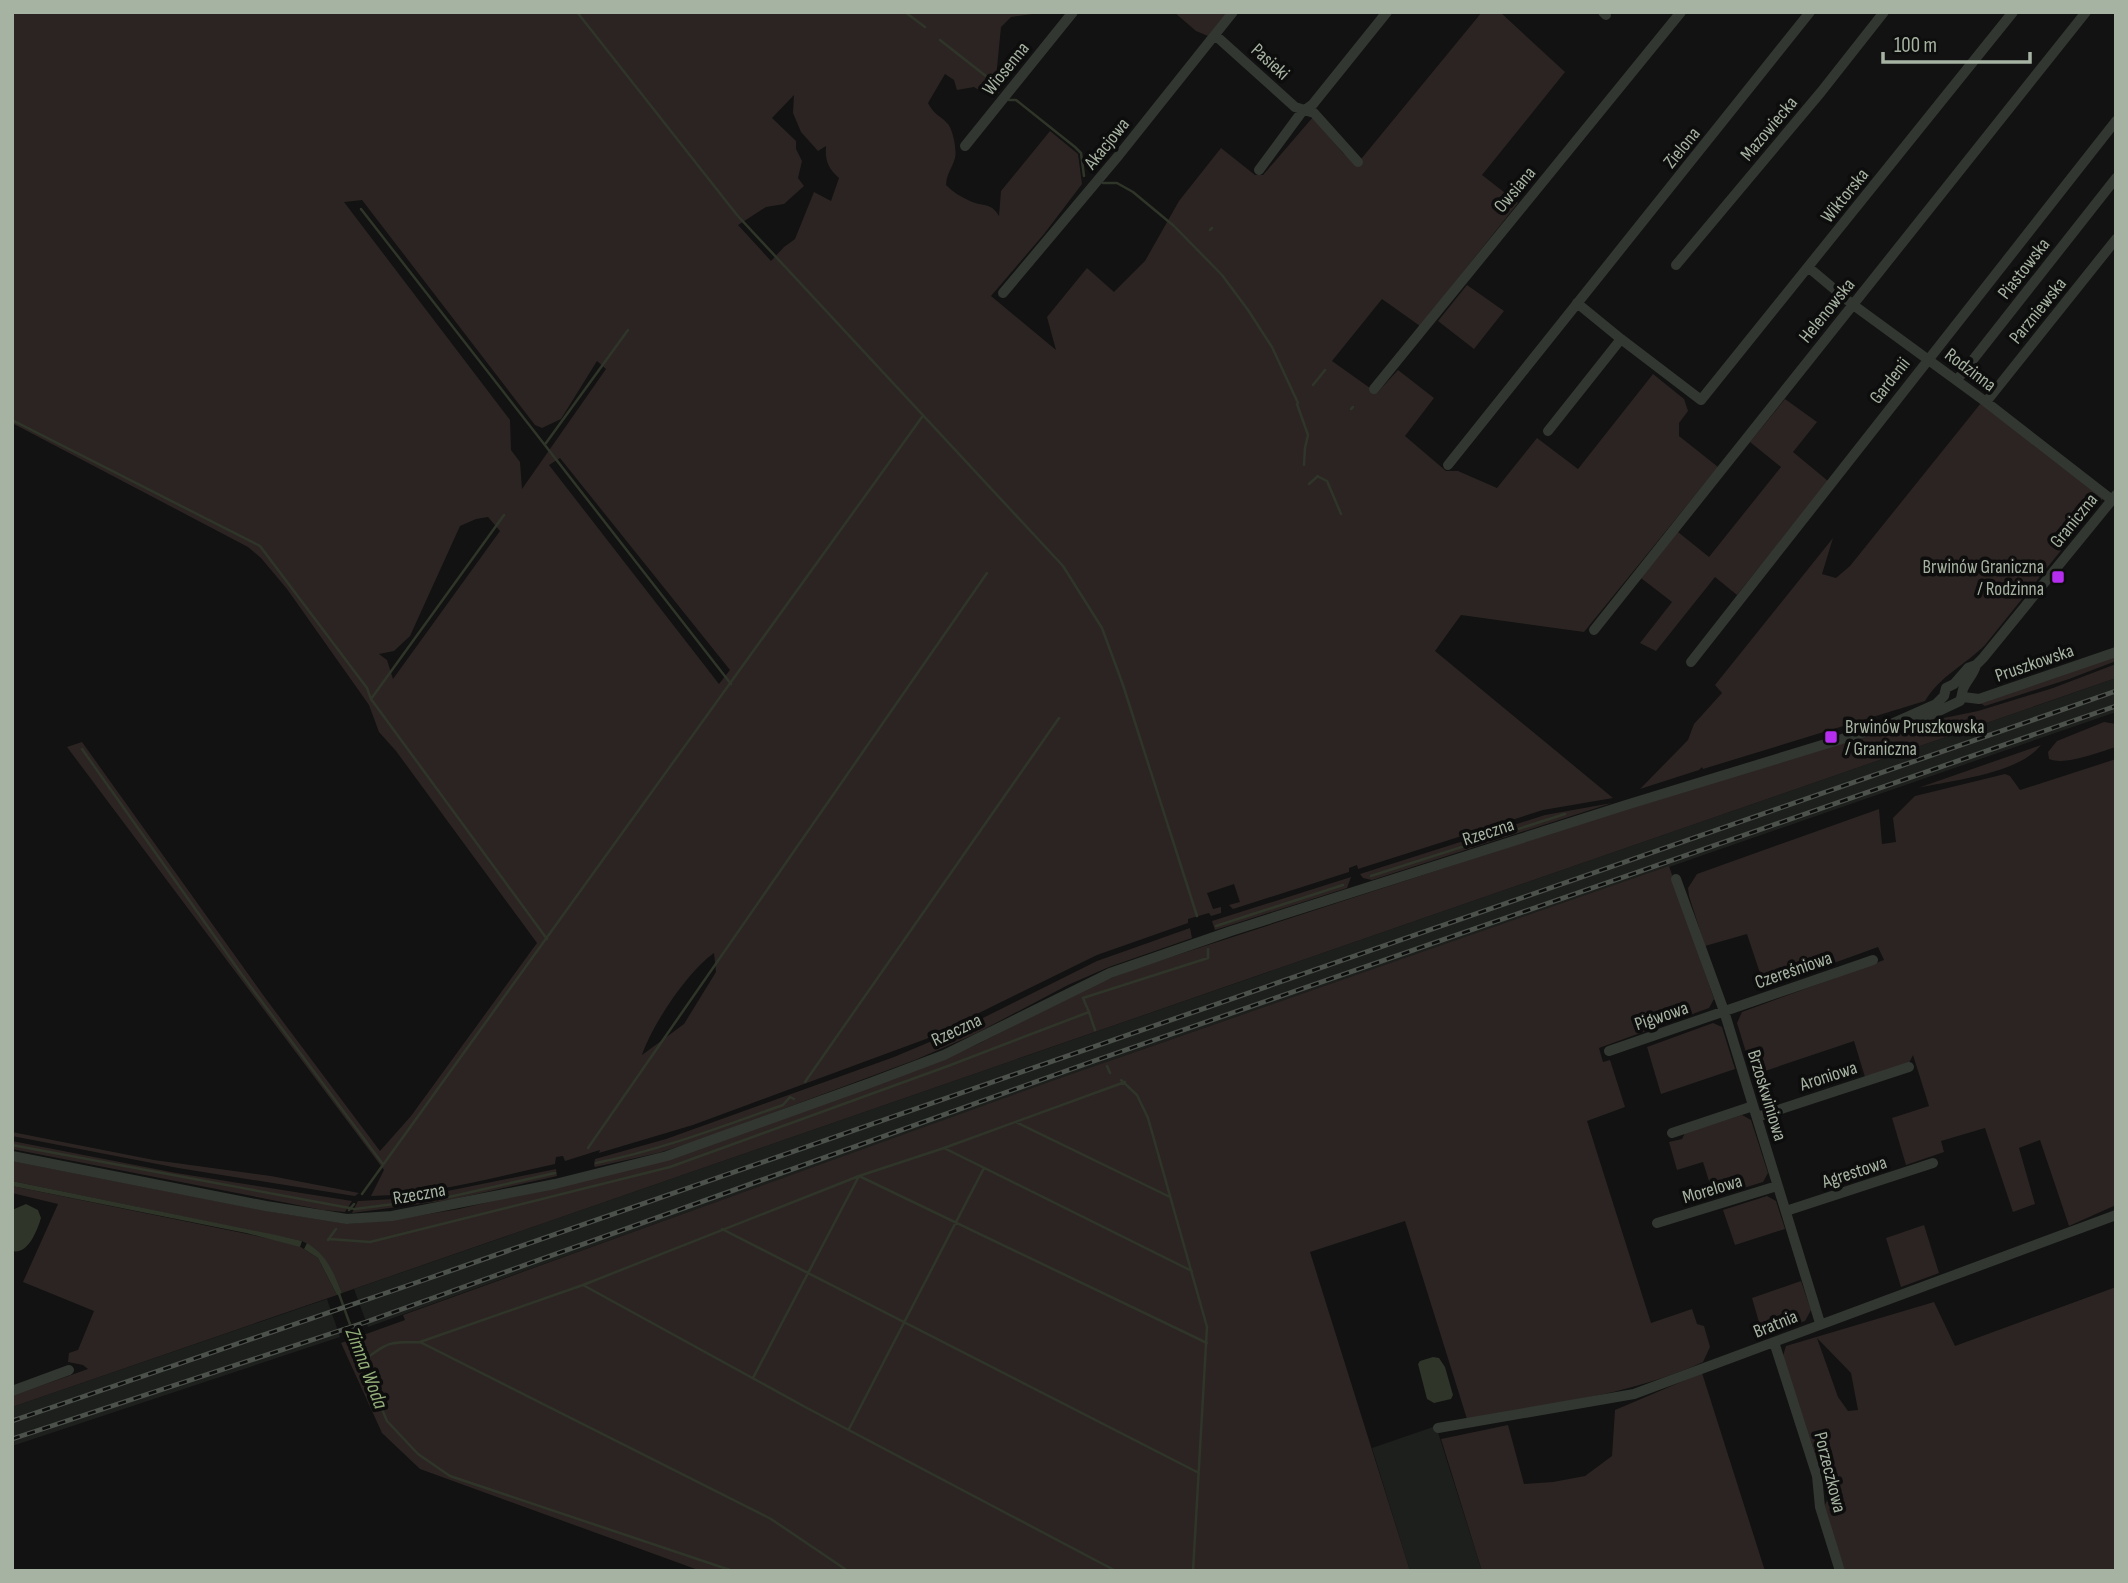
<svg xmlns="http://www.w3.org/2000/svg" width="2128" height="1583" font-family="'Sofia Sans Condensed',sans-serif">
	<style>
		.built { fill: #1d1f1d }
		.green { fill: #2c2423; fill-rule: evenodd }
		.water { fill: #2f3528 }
		.lines { fill: none; stroke-linecap: round; stroke-linejoin: round }
		.stream { stroke: #2f3528; stroke-width: 2.5 }
		.minor { stroke: #323732; stroke-width: 10 }
		.rail-casing { stroke: #4c524b; stroke-width: 5 }
		.rail { stroke: #0c0d0c; stroke-width: 2.5; stroke-dasharray: 8; stroke-linecap: butt }
		.poi-dot { fill: #b52dee; stroke: #0c0d0c; stroke-width: 2.5 }
		.labels { text-anchor: middle; stroke-width: 7; stroke-linejoin: round; paint-order: stroke }
		.street-label { font-size: 19px; fill: #a7b3a2; stroke: #0c0d0c }
		.poi-label { font-size: 19px; fill: #a7b3a2; stroke: #0c0d0c; text-anchor: end }
		.water-label { font-size: 21px; font-style: italic; fill: #93ae79; stroke: #0c0d0c }
	</style>
	<rect width="100%" height="100%" fill="#111211"/>
	<!-- built -->
	<path class="built" d="M 2116,678 L 2116,712 L 1141,1050 L 368,1327 L 354,1289 Z
		M 327,1299 L 340,1337 L 12,1446 L 12,1407 Z
		M 1436,1426 L 1482,1571 L 1410,1571 L 1372,1448 Z"/>
	<!-- green -->
	<path class="green" d="M 12,12 L 1048,12 L 1011,17 L 1001,27 L 995,88 L 982,92 L 974,87 L 957,90 L 954,80 L 945,74 L 928,103 C 935,116 940,115 948,124 C 953,130 957,150 955,158 C 952,169 947,172 946,185 C 953,192 961,197 970,201 C 983,207 991,202 999,216 L 1001,191 L 1050,131 L 1078,154 L 1082,184 L 1044,234 L 991,296 L 1056,350 L 1047,317 L 1087,268 L 1114,292 L 1145,261 L 1179,201 L 1221,148 L 1255,175 L 1263,175 L 1313,117 L 1343,153 L 1357,164 L 1482,12 L 1500,12 L 1565,72 L 1482,175 L 1518,203 L 1420,326 L 1382,299 L 1332,361 L 1377,393 L 1398,370 L 1434,398 L 1405,436 L 1446,471 L 1458,471 L 1497,488 L 1537,438 L 1578,469 L 1653,374 L 1684,399 L 1688,411 L 1679,423 L 1679,436 L 1718,467 L 1584,632 L 1461,615 L 1435,651 L 1613,798 L 1543,810 L 1358,869 L 1357,865 L 1349,868 L 1349,872 L 1233,909 L 1229,905 L 1240,902 L 1234,884 L 1207,893 L 1213,909 L 1221,907 L 1221,913 L 1211,916 L 1209,913 L 1188,919 L 1188,923 L 1097,955 L 926,1039 L 693,1125 L 599,1153 L 600,1150 L 565,1161 L 563,1156 L 556,1157 L 555,1164 C 495,1177 433,1195 371,1196 L 384,1170 L 67,747 L 82,742 L 266,999 L 380,1151 L 411,1116 L 537,943 L 396,751 L 379,732 L 369,705 L 287,589 L 261,558 L 248,547 L 12,423 ZM 794,95 L 793,113 L 801,132 L 818,151 L 826,146 C 825,161 828,168 839,178 L 831,201 L 814,192 L 795,239 L 784,247 L 771,261 L 738,225 L 766,207 L 784,204 L 804,186 L 798,178 L 802,161 L 796,149 L 796,141 L 772,118 ZM 362,200 L 535,425 L 542,428 L 561,419 L 597,361 L 606,369 L 522,489 L 520,462 L 511,450 L 510,420 L 344,202 ZM 560,458 L 730,670 L 719,684 L 549,465 ZM 488,517 L 500,531 L 393,679 L 387,660 L 379,654 L 394,651 L 410,636 L 460,526 L 476,519 ZM 714,953 L 716,972 L 684,1024 L 642,1055 C 652,1025 688,971 714,953 Z
		M 1174,12 L 1227,12 L 1208,36 L 1196,31 Z
		M 1467,285 L 1504,311 L 1474,349 L 1438,321 Z
		M 1785,399 L 1817,422 L 1793,452 L 1828,481 L 1737,595 L 1715,577 L 1656,651 L 1640,643 L 1672,602 L 1641,578 L 1678,532 L 1709,557 L 1781,467 L 1750,442 Z
		M 1981,403 L 2104,497 L 1985,645 C 1965,665 1940,676 1925,701 L 1703,769 L 1702,767 L 1699,770 L 1640,789 L 1688,740 L 1694,724 L 1722,693 L 1715,685 L 1833,538 L 1822,574 L 1836,578 L 1850,566 Z
		M 2116,656 L 2116,661 L 2069,679 L 1985,706 L 1980,703 Z
		M 2116,664 L 2116,678 L 342,1293 C 333,1271 324,1251 302,1241 L 12,1181 L 12,1161 L 273,1212 L 348,1224 L 392,1220 L 459,1209 L 675,1158 L 934,1063 L 976,1045 L 1093,985 L 1134,969 L 1611,814 L 1893,728 L 1932,717 L 1934,720 L 1978,711 L 2053,688 Z
		M 2104,722 L 2116,724 L 2116,747 C 2099,752 2065,766 2049,759 L 2048,752 L 2057,741 Z
		M 2041,745 C 2018,774 1953,780 1918,788 Z
		M 2116,759 L 2116,1205 L 2069,1226 L 2040,1140 L 2019,1148 L 2035,1204 L 2013,1212 L 1985,1128 L 1941,1141 L 1944,1152 L 1906,1165 L 1892,1118 L 1929,1106 L 1913,1055 L 1909,1063 L 1865,1077 L 1854,1041 L 1753,1075 L 1737,1023 L 1742,1012 L 1884,960 L 1878,947 L 1765,988 L 1747,934 L 1705,946 L 1689,896 L 1688,888 L 1697,874 L 1879,809 L 1882,844 L 1896,842 L 1893,818 L 1915,796 L 2005,774 L 2010,776 L 2020,790 Z
		M 1612,803 L 1372,880 L 1363,878 L 1360,874 L 1545,815 Z
		M 1669,866 L 1714,999 L 1709,1008 L 1599,1048 L 1603,1062 L 1610,1060 L 1625,1107 L 1587,1121 L 1651,1323 L 1692,1309 L 1697,1324 L 1704,1326 L 1710,1347 L 1703,1362 C 1629,1396 1547,1404 1467,1419 L 1405,1221 L 1310,1252 L 1410,1571 L 701,1571 L 420,1469 L 382,1433 L 341,1343 L 405,1320 L 403,1315 L 1052,1081 Z
		M 1351,877 L 1347,888 L 1215,930 L 1212,921 Z
		M 1190,928 L 1192,938 L 1109,967 L 1068,985 L 975,1034 L 915,1060 L 699,1140 L 658,1153 L 595,1167 L 594,1165 L 595,1159 L 666,1139 L 894,1057 L 965,1027 L 1097,961 Z
		M 1713,1023 L 1722,1027 L 1735,1069 L 1661,1094 L 1647,1047 Z
		M 1742,1115 L 1751,1120 L 1768,1173 L 1763,1182 L 1714,1197 L 1703,1162 L 1677,1170 L 1669,1142 L 1682,1139 L 1685,1133 Z
		M 12,1132 L 154,1160 L 271,1176 L 359,1193 L 355,1196 L 348,1195 L 178,1168 L 12,1136 Z
		M 12,1141 L 176,1173 L 352,1201 L 345,1212 L 323,1210 L 12,1149 Z
		M 556,1169 L 557,1176 L 450,1200 L 352,1213 L 358,1201 L 413,1198 Z
		M 12,1186 L 296,1244 L 318,1258 L 337,1295 L 12,1407 L 12,1396 L 88,1369 L 83,1365 L 68,1362 L 69,1353 L 78,1350 L 94,1311 L 23,1282 L 58,1204 L 12,1193 Z
		M 1767,1196 L 1776,1201 L 1785,1229 L 1735,1245 L 1723,1210 Z
		M 1924,1225 L 1939,1273 L 1901,1287 L 1886,1238 Z
		M 1801,1281 L 1811,1310 L 1805,1321 L 1763,1336 L 1752,1298 Z
		M 2116,1287 L 2116,1571 L 1845,1571 L 1824,1507 L 1828,1498 L 1831,1481 L 1822,1475 L 1783,1356 L 1786,1346 L 1934,1302 L 1955,1346 ZM 1817,1338 L 1851,1373 L 1858,1410 L 1848,1411 L 1838,1397 Z
		M 1702,1373 L 1765,1571 L 1482,1571 L 1441,1439 L 1508,1425 L 1524,1484 L 1553,1482 L 1585,1476 L 1612,1456 L 1615,1410 Z"/>
	<!-- water -->
	<path class="water" d="M 12,1181 L 276,1235 L 302,1241 L 300,1247 L 246,1233 L 12,1186 Z
		M 26,1204 L 38,1210 L 41,1218 C 37,1231 28,1255 12,1251 L 12,1210 Z
		M 307,1243 C 327,1255 334,1273 342,1293 L 337,1295 L 318,1258 L 304,1249 Z
		M 1433,1357 L 1439,1358 L 1445,1367 L 1453,1395 L 1451,1399 L 1434,1403 L 1427,1399 L 1418,1364 L 1420,1361 Z"/>
	<g class="lines">
		<!-- stream -->
		<path class="stream" d="M 577,12 L 737,215 L 1063,566 L 1102,628 L 1123,685 L 1197,916
			M 905,12 L 925,27
			M 940,40 L 996,84 L 998,92
			M 1009,100 L 1016,100 L 1075,147 L 1081,153 L 1084,176
			M 1103,183 L 1117,183 L 1133,192 L 1174,226 L 1222,275 L 1248,310 L 1272,347 L 1298,403
			M 361,209 L 731,684
			M 1210,230 L 1212,228
			M 1313,385 L 1325,370
			M 1297,404 L 1308,435 L 1305,448 L 1304,465
			M 1351,409 L 1353,407
			M 12,420 L 260,546 L 367,688 L 371,699 L 547,939
			M 546,443 L 628,330
			M 1319,477 L 1327,481 L 1341,514
			M 1309,484 L 1318,476
			M 371,699 L 504,515
			M 82,749 L 242,975 L 382,1163
			M 1371,876 L 1565,814
			M 1216,926 L 1343,885
			M 1089,1012 L 1095,1030
			M 1107,1066 L 1110,1073
			M 1121,1080 L 1137,1095 L 1148,1118 L 1207,1327 L 1193,1571
			M 805,1082 L 1059,718
			M 1016,1122 L 1170,1197
			M 12,1145 L 355,1209 L 449,1197 L 555,1173
			M 588,1148 L 987,573
			M 944,1148 L 1192,1271
			M 596,1163 C 661,1150 721,1127 783,1105 L 790,1097 L 794,1099
			M 362,1194 L 922,417
			M 349,1210 L 354,1204
			M 722,1229 L 1199,1473
			M 329,1239 L 370,1242 L 670,1167 L 948,1066 L 1089,1012 L 1083,998 L 1208,958 L 1208,949
			M 328,1240 L 336,1229
			M 583,1285 L 807,1408 L 1116,1571
			M 338,1291 L 371,1383 L 387,1421 L 418,1454 L 450,1476 L 733,1571
			M 420,1342 L 583,1285 L 859,1176 L 944,1148 L 1125,1082
			M 363,1361 C 388,1342 388,1342 420,1342 L 771,1519 L 848,1571
			M 753,1378 L 859,1176 L 1207,1343
			M 849,1429 L 984,1168"/>
		<!-- minor -->
		<path class="minor" d="M 1603,12 L 1606,15
			M 1215,35 L 1295,107 L 1314,113 L 1358,162
			M 965,146 L 1073,12
			M 1259,170 L 1301,113 L 1313,104 L 1387,12
			M 1676,265 L 1821,92 L 1884,12
			M 1808,267 L 1852,304 L 1986,402 L 2112,500
			M 1003,293 L 1119,155 L 1233,12
			M 1621,339 L 1701,400 L 2013,12
			M 1957,380 L 2116,178
			M 1374,389 L 1681,12
			M 1986,402 L 2116,239
			M 1548,431 L 1621,339 L 1577,303
			M 1448,465 L 1810,12
			M 1594,630 L 2086,12
			M 1691,662 L 2116,121
			M 1963,697 L 1979,699 L 2116,652
			M 1898,723 L 1922,719 L 1960,701 C 1963,695 1961,691 1965,685 C 1969,678 1974,673 1976,665
			M 1676,879 L 1724,1011 L 1820,1323
			M 1609,1051 L 1873,960
			M 1757,1117 L 1909,1067
			M 1672,1133 L 1753,1106
			M 12,1156 L 266,1206 L 347,1219 L 392,1216 L 555,1184 L 667,1156 L 870,1083 L 944,1055 L 1110,973 L 1231,931 L 1626,805 L 1891,724 L 1936,704 L 1944,696 L 1946,688 L 1954,684 L 1968,668 L 1976,665 L 1983,658 L 2116,495
			M 1786,1211 L 1933,1163
			M 1657,1223 L 1777,1186
			M 1774,1342 L 1817,1476 L 1820,1507 L 1840,1571
			M 12,1391 L 69,1370
			M 1438,1428 L 1634,1394 L 2116,1215"/>
		<!-- rail casing -->
		<g class="rail-casing">
			<path id="rail" d="M 12,1421 L 421,1281 L 2116,691
				M 12,1439 L 366,1322 L 1091,1062 L 2116,706"/>
		</g>
		<!-- rail -->
		<use href="#rail" class="rail"/>
	</g>
	<!-- markers -->
	<g class="poi-dot">
		<rect x="2051" y="570" width="14" height="14" rx="3.5"/>
		<rect x="1824" y="730" width="14" height="14" rx="3.5"/>
	</g>
	<g class="labels">
		<!-- street labels -->
		<g class="street-label">
			<text transform="translate(1271 61) rotate(42)" y="7">Pasieki</text>
			<text transform="translate(1005 68) rotate(-51)" y="7">Wiosenna</text>
			<text transform="translate(1768 128) rotate(-50)" y="7">Mazowiecka</text>
			<text transform="translate(1106 143) rotate(-51)" y="7">Akacjowa</text>
			<text transform="translate(1681 147) rotate(-51)" y="7">Zielona</text>
			<text transform="translate(1514 189) rotate(-50)" y="7">Owsiana</text>
			<text transform="translate(1844 195) rotate(-51)" y="7">Wiktorska</text>
			<text transform="translate(2023 268) rotate(-52)" y="7">Piastowska</text>
			<text transform="translate(1826 310) rotate(-51)" y="7">Helenowska</text>
			<text transform="translate(2037 310) rotate(-51)" y="7">Parzniewska</text>
			<text transform="translate(1971 369) rotate(37)" y="7">Rodzinna</text>
			<text transform="translate(1889 380) rotate(-52)" y="7">Gardenii</text>
			<text transform="translate(2073 520) rotate(-51)" y="7">Graniczna</text>
			<text transform="translate(2034 662) rotate(-19)" y="7">Pruszkowska</text>
			<text transform="translate(1488 831) rotate(-18)" y="7">Rzeczna</text>
			<text transform="translate(1793 969) rotate(-19)" y="7">Czereśniowa</text>
			<text transform="translate(1661 1015) rotate(-19)" y="7">Pigwowa</text>
			<text transform="translate(956 1029) rotate(-25)" y="7">Rzeczna</text>
			<text transform="translate(1828 1075) rotate(-18)" y="7">Aroniowa</text>
			<text transform="translate(1768 1095) rotate(73)" y="7">Brzoskwiniowa</text>
			<text transform="translate(1854 1171) rotate(-18)" y="7">Agrestowa</text>
			<text transform="translate(1712 1188) rotate(-17)" y="7">Morelowa</text>
			<text transform="translate(419 1193) rotate(-10)" y="7">Rzeczna</text>
			<text transform="translate(1775 1323) rotate(-22)" y="7">Bratnia</text>
			<text transform="translate(1831 1472) rotate(76)" y="7">Porzeczkowa</text>
		</g>
		<!-- poi labels -->
		<g class="poi-label">
			<text x="2044" y="573">Brwinów Graniczna<tspan x="2044" dy="22">/ Rodzinna</tspan></text>
			<text x="1845" y="733" text-anchor="start">Brwinów Pruszkowska<tspan x="1845" dy="22">/ Graniczna</tspan></text>
		</g>
		<!-- water labels -->
		<g class="water-label">
			<text transform="translate(367 1368) rotate(69)" y="7">Zimna Woda</text>
		</g>
	</g>
	<!-- border -->
	<rect width="2128" height="1583" fill="none" stroke="#a7b3a2" stroke-width="28"/>
	<!-- scale -->
	<path d="M1883 52v10h147v-10" fill="none" stroke="#a7b3a2" stroke-width="3.5"/>
	<text x="1894" y="52" font-size="21" fill="#a7b3a2" stroke="#0c0d0c" stroke-width="5" paint-order="stroke">100 m</text>
</svg>
